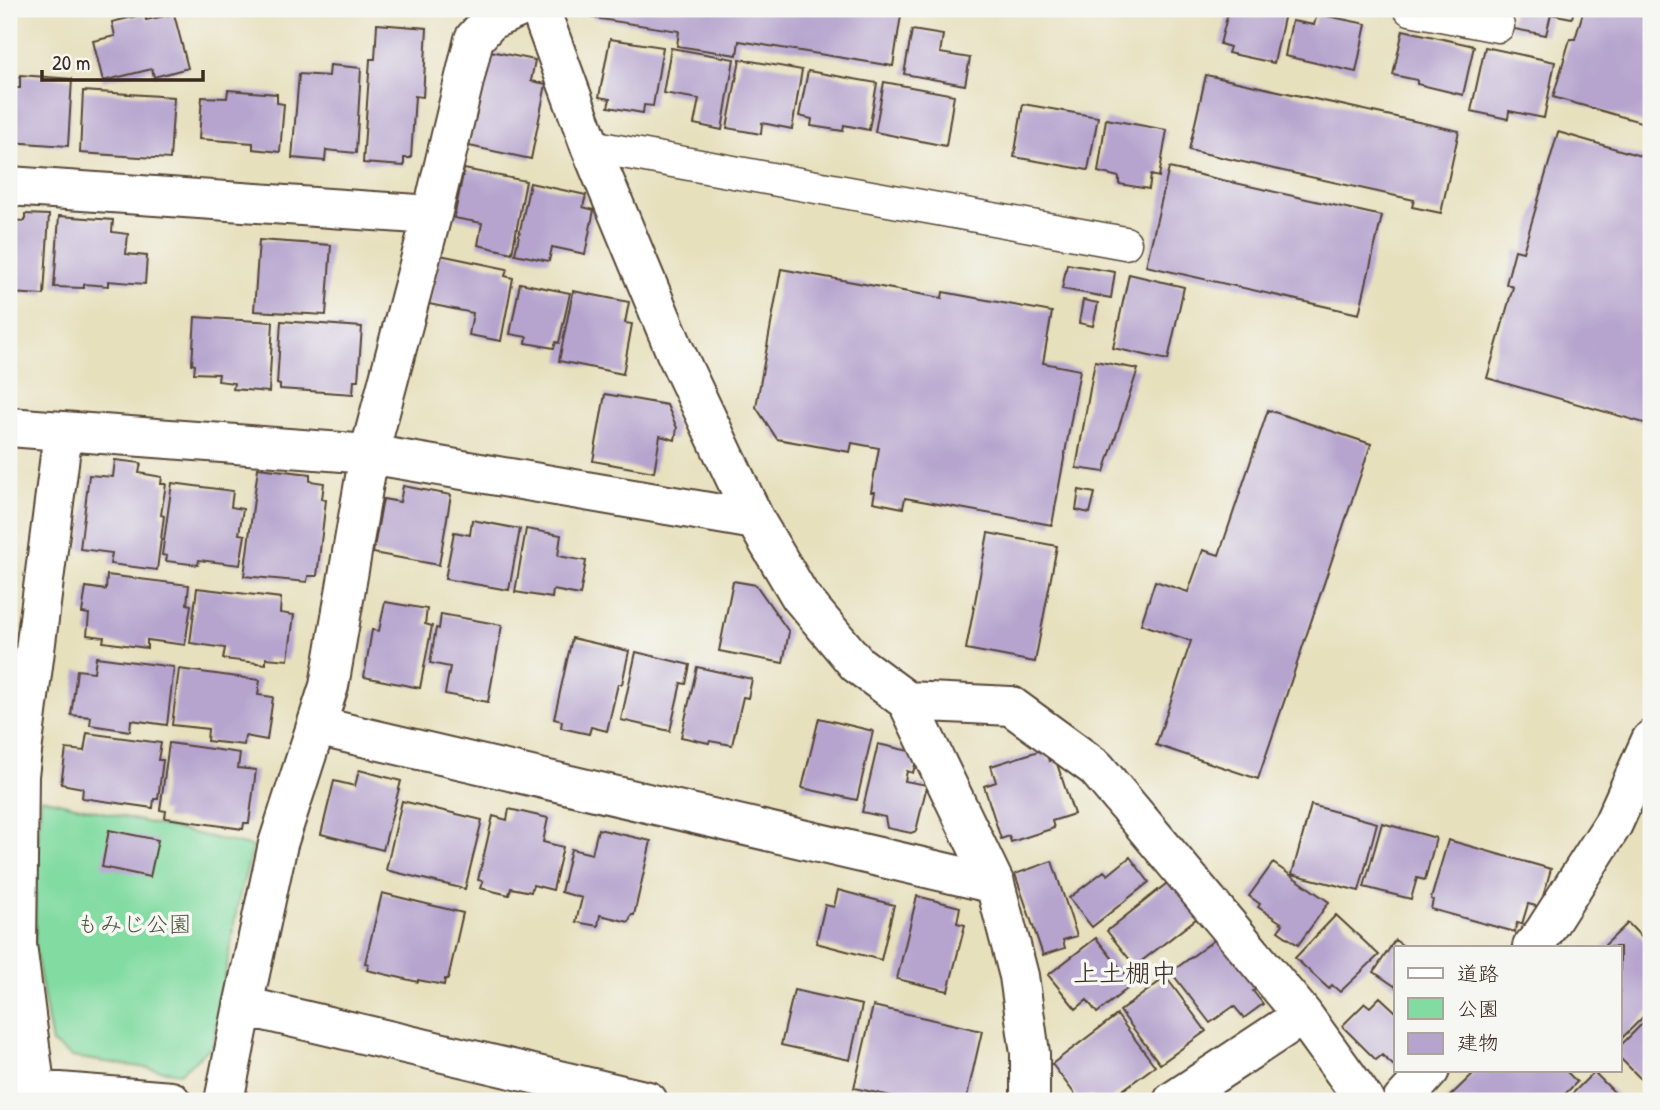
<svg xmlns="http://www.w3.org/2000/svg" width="1660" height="1110" font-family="'Patrick Hand','Klee One',sans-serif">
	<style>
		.green { fill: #82dba1; stroke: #5e8260; stroke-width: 2 }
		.building { fill: #b6a4ce }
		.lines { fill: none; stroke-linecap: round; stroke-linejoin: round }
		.service-casing { stroke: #554536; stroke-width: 35 }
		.minor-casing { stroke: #554536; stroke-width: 42 }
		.service { stroke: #fff; stroke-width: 32 }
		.minor { stroke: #fff; stroke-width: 38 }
		.labels { text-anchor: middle; stroke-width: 7; stroke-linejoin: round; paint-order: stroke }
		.park-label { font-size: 23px; fill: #4d563f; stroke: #f6f6f2 }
		.quarter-label { font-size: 26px; fill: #3b2a1e; stroke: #f6f6f2 }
	</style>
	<rect width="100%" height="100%" fill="#f6f6f2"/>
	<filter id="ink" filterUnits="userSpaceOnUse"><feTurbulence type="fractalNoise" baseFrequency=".0143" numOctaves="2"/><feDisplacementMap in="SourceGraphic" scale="14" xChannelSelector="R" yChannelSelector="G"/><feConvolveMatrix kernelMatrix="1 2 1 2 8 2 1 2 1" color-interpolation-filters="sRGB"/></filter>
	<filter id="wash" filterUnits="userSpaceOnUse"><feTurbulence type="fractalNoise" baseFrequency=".00686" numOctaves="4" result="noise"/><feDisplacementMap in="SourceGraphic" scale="28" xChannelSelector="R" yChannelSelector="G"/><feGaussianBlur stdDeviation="1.57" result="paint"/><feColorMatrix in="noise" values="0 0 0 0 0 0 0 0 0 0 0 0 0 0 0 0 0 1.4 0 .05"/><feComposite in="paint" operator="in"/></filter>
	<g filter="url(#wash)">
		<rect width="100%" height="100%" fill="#e7e0bd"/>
		<!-- green -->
		<path class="green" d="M 41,798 L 253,847 L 238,902 L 213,1045 L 180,1073 L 72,1057 L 52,1043 L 35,948 L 36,865 Z"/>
		<g id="blocks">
			<!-- building -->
			<path class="building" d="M 594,9 L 902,9 L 893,66 L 739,41 L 737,55 L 677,46 L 679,31 L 593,18 Z
				M 1229,9 L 1286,9 L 1274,63 L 1228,53 L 1230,47 L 1220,44 Z
				M 1514,9 L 1574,9 L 1572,18 L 1551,14 L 1546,35 L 1509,28 Z
				M 1584,9 L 1651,9 L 1651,125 L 1553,97 L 1570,39 L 1575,39 Z
				M 145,14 L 146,20 L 174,14 L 188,68 L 154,77 L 152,69 L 103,81 L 93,41 L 115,36 L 112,22 Z
				M 1317,14 L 1366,24 L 1356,72 L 1285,56 L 1292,21 L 1314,25 Z
				M 377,24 L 427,28 L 423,97 L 415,96 L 411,158 L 404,158 L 404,166 L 363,163 L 370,59 L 375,59 Z
				M 912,30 L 943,35 L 940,53 L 970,58 L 965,85 L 904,74 Z
				M 1403,30 L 1474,46 L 1463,95 L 1417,84 L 1417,80 L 1393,75 Z
				M 610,39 L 663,47 L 653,106 L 644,105 L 643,113 L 608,107 L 610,99 L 599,97 Z
				M 1485,47 L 1555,62 L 1544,118 L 1509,111 L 1508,119 L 1471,111 Z
				M 671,48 L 734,59 L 722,130 L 694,124 L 699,99 L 663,93 Z
				M 490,51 L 535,60 L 531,81 L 546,84 L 531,159 L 469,146 Z
				M 740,59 L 802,70 L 792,129 L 762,123 L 761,134 L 727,128 Z
				M 330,65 L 361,68 L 356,153 L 326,150 L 325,161 L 292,158 L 299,74 L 329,76 Z
				M 808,71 L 877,83 L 869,130 L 844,125 L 843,131 L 811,126 L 812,119 L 799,116 Z
				M 20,75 L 72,79 L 68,146 L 9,142 L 13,88 L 20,88 Z
				M 1206,75 L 1459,131 L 1441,213 L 1412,207 L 1414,200 L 1189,150 Z
				M 884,82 L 954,95 L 946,146 L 875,132 Z
				M 228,90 L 277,94 L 277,103 L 284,104 L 280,152 L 253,149 L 253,143 L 199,139 L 202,97 L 227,98 Z
				M 83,91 L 174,97 L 170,159 L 80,153 Z
				M 1023,104 L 1098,117 L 1088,170 L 1014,157 Z
				M 1106,119 L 1167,130 L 1159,177 L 1151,175 L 1149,189 L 1119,184 L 1119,177 L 1098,172 Z
				M 1558,132 L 1651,159 L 1651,425 L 1487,378 L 1513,287 L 1506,284 L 1515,250 L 1523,252 Z
				M 1169,168 L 1382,216 L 1359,314 L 1146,266 Z
				M 464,169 L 526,181 L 512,253 L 478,245 L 482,223 L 454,218 Z
				M 530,183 L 586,195 L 583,207 L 594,210 L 585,254 L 552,247 L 549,261 L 515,254 Z
				M 25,214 L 49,215 L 44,295 L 9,293 L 9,220 L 25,221 Z
				M 59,216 L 113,220 L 112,232 L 128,234 L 126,254 L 147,256 L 145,284 L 108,281 L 108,286 L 84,284 L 84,288 L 54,287 Z
				M 259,240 L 331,245 L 326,315 L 254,311 Z
				M 440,255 L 507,269 L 505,276 L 513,278 L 501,341 L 469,335 L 473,313 L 429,304 Z
				M 1067,264 L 1115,272 L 1111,298 L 1062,289 Z
				M 781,269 L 942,298 L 943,292 L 1052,312 L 1043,363 L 1080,370 L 1052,525 L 905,498 L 903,508 L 873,502 L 875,492 L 871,492 L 879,448 L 852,443 L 850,452 L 777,439 L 756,407 Z
				M 1129,274 L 1184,287 L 1168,360 L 1113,348 Z
				M 520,283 L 570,293 L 559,343 L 556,342 L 554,348 L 526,343 L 527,337 L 510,334 Z
				M 573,291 L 629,302 L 625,323 L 632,324 L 623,374 L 559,361 Z
				M 1083,300 L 1098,303 L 1093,326 L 1079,323 Z
				M 195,317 L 273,322 L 269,392 L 233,389 L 234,383 L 218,381 L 219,374 L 194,373 L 195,365 L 192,364 Z
				M 281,321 L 362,327 L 358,380 L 354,380 L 353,394 L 280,389 L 280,385 L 277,384 Z
				M 1095,361 L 1138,369 L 1104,472 L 1076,468 Z
				M 605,394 L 667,405 L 677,428 L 675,440 L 660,436 L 654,472 L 593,461 Z
				M 1268,410 L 1371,444 L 1258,779 L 1156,745 L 1191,641 L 1141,624 L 1155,581 L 1188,592 L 1203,550 L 1219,555 Z
				M 115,460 L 141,463 L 139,473 L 162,477 L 161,484 L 166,484 L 161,515 L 164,516 L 157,570 L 110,564 L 112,553 L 80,549 L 89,475 L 113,477 Z
				M 258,468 L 310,474 L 310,481 L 324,483 L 322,499 L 326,500 L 317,576 L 308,576 L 307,582 L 244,576 Z
				M 172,483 L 233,491 L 231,507 L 243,509 L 239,534 L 245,535 L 240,565 L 199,560 L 198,565 L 166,561 L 167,556 L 162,555 Z
				M 403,486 L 451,495 L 439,565 L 373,553 L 383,499 L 400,502 Z
				M 1079,490 L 1095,493 L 1090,513 L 1076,510 Z
				M 472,520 L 520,529 L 509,590 L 445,579 L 454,532 L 470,535 Z
				M 526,529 L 561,535 L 558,556 L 586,561 L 580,595 L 553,590 L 552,598 L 515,592 Z
				M 988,533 L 1057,546 L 1035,662 L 966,649 Z
				M 107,575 L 189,585 L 187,604 L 191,605 L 185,645 L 147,640 L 147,648 L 103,642 L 104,637 L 87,635 L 89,614 L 82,613 L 86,587 L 106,590 Z
				M 733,581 L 756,585 L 789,632 L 783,663 L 719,651 Z
				M 197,588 L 281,598 L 280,613 L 294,615 L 288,660 L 266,658 L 266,664 L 223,659 L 225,648 L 190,643 Z
				M 385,602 L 427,609 L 425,624 L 432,626 L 420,688 L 364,677 L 372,630 L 379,631 Z
				M 441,614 L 502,625 L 488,702 L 445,694 L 450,667 L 430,663 L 436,628 L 439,629 Z
				M 572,638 L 629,651 L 622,684 L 618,684 L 607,731 L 591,727 L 589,734 L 561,728 L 562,721 L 554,719 Z
				M 636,652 L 690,665 L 686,684 L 681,683 L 670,731 L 621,720 Z
				M 96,657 L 174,667 L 167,725 L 131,720 L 130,731 L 90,725 L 91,717 L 71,715 L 77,670 L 94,672 Z
				M 697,667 L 752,679 L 748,698 L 743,697 L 732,745 L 710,741 L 709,743 L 681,737 Z
				M 179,669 L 260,680 L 258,695 L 273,697 L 267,740 L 245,736 L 244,745 L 207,741 L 208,729 L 172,725 Z
				M 819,718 L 873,731 L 857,800 L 802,788 Z
				M 87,733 L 161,743 L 158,760 L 163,760 L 158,799 L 154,799 L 153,808 L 82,798 L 83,788 L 61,784 L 66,749 L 84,751 Z
				M 169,743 L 240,753 L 238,768 L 256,770 L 249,823 L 244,823 L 243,829 L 165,818 L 166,811 L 160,810 Z
				M 878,744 L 918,753 L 913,773 L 907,771 L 905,781 L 927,785 L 916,831 L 911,833 L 887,828 L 885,817 L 862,812 Z
				M 1045,749 L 1049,761 L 1055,758 L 1074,814 L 1052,821 L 1054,828 L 1011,842 L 1009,836 L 1001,839 L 984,786 L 996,782 L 991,766 Z
				M 359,770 L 401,781 L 383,850 L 321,834 L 334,781 L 355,786 Z
				M 402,801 L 482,820 L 465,889 L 386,870 Z
				M 1311,805 L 1377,823 L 1359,891 L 1292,874 Z
				M 509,809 L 548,818 L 543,842 L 563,847 L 553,890 L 533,885 L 531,892 L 511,888 L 509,895 L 480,888 L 483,881 L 478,880 L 493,816 L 507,820 Z
				M 1382,823 L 1436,838 L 1425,880 L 1417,878 L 1411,899 L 1364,887 Z
				M 598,829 L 651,841 L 634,915 L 631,915 L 629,922 L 600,915 L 598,926 L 576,922 L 582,898 L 561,892 L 571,849 L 592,854 Z
				M 109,830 L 158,840 L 150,877 L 102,867 Z
				M 1448,840 L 1551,869 L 1540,907 L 1528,904 L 1522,924 L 1517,923 L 1515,932 L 1431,909 L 1433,900 L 1431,899 Z
				M 1130,857 L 1149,882 L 1092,927 L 1069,898 L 1104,871 L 1108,875 Z
				M 1052,861 L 1077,936 L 1063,940 L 1065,948 L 1043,955 L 1015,874 Z
				M 1273,863 L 1329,902 L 1298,945 L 1278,931 L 1283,924 L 1258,907 L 1260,904 L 1249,896 Z
				M 1176,876 L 1205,912 L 1135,966 L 1107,931 Z
				M 838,890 L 894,905 L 881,960 L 816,943 L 825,905 L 834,907 Z
				M 382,893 L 463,913 L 448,979 L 445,979 L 444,985 L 418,980 L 418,982 L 367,970 L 369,964 L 365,963 Z
				M 917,896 L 960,907 L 957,923 L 965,925 L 948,991 L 897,979 Z
				M 1336,915 L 1379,955 L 1340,992 L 1332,985 L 1329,989 L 1295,958 Z
				M 1628,923 L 1651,947 L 1651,1009 L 1620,1040 L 1620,947 L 1603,947 Z
				M 1220,936 L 1258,988 L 1253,991 L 1263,1004 L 1244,1018 L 1234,1006 L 1210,1023 L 1171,972 Z
				M 1096,938 L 1133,984 L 1097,1013 L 1087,1000 L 1076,1009 L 1048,975 Z
				M 1395,940 L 1405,947 L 1396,947 L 1396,987 L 1374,972 Z
				M 1166,977 L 1206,1031 L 1160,1064 L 1120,1011 Z
				M 794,990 L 862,1005 L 850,1060 L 781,1045 Z
				M 1380,997 L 1396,1012 L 1396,1068 L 1382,1055 L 1376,1060 L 1342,1026 L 1365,1003 L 1370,1007 Z
				M 873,1006 L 982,1031 L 966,1101 L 914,1101 L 854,1088 Z
				M 1117,1015 L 1155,1066 L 1108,1101 L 1096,1101 L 1091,1095 L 1080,1101 L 1052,1064 Z
				M 1651,1015 L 1651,1089 L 1620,1058 L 1620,1046 Z
				M 1477,1070 L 1565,1070 L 1577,1082 L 1558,1101 L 1445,1101 Z
				M 1594,1072 L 1623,1101 L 1565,1101 Z"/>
		</g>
	</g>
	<g filter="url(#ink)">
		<use href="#blocks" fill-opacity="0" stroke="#554536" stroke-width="2"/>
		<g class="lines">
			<!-- service casing -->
			<g class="service-casing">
				<path id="service" d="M 1410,9 L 1498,26
					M 590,146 L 1125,243"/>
			</g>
			<!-- minor casing -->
			<g class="minor-casing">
				<path id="minor" d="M 517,9 L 491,20 L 474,39 L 432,215 L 369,454 L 329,686 L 278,844 L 243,1006 L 648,1101
					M 540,9 L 590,146 L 675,351 L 755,520 L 800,596 L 857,664 L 907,701 L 995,884 L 1019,976 L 1030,1053 L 1030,1101
					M 9,186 L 432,215
					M 9,427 L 369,454 L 755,520
					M 907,701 L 1011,706 L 1096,768 L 1303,1015 L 1365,1101
					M 316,726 L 995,884
					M 1532,947 L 1544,932 L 1613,824 L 1651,740
					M 11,1094 L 35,1090 L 171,1101
					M 37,1101 L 17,945 L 19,775 L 63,432
					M 224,1101 L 243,1006
					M 1173,1101 L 1303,1015
					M 1402,1101 L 1430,1070"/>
			</g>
			<!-- service -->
			<use href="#service" class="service"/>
			<!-- minor -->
			<use href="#minor" class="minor"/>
		</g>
	</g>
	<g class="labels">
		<!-- park labels -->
		<g class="park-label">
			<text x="134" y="932">もみじ公園</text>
		</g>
		<!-- quarter labels -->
		<g class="quarter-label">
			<text x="1125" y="982">上土棚中</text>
		</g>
	</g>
	<!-- margin -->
	<rect width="1660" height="1110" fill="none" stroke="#f6f6f2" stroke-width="35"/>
	<!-- legend -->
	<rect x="1394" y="946" width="228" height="126" fill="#f6f6f2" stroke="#aba49d" stroke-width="2"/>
	<rect x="1408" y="968" width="35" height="10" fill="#ffffff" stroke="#aba49d" stroke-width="2"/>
	<text x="1457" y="981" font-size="21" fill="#3b2a1e">道路</text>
	<rect x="1408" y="998" width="35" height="21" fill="#82dba1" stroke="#aba49d" stroke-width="2"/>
	<text x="1457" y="1016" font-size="21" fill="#3b2a1e">公園</text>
	<rect x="1408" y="1033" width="35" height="21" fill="#b6a4ce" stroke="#aba49d" stroke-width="2"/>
	<text x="1457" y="1050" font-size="21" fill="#3b2a1e">建物</text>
	<!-- scale -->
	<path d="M42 70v10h161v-10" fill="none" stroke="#3b2a1e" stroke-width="3.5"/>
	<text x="52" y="70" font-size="21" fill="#3b2a1e" stroke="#f6f6f2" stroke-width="5" paint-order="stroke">20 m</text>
</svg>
